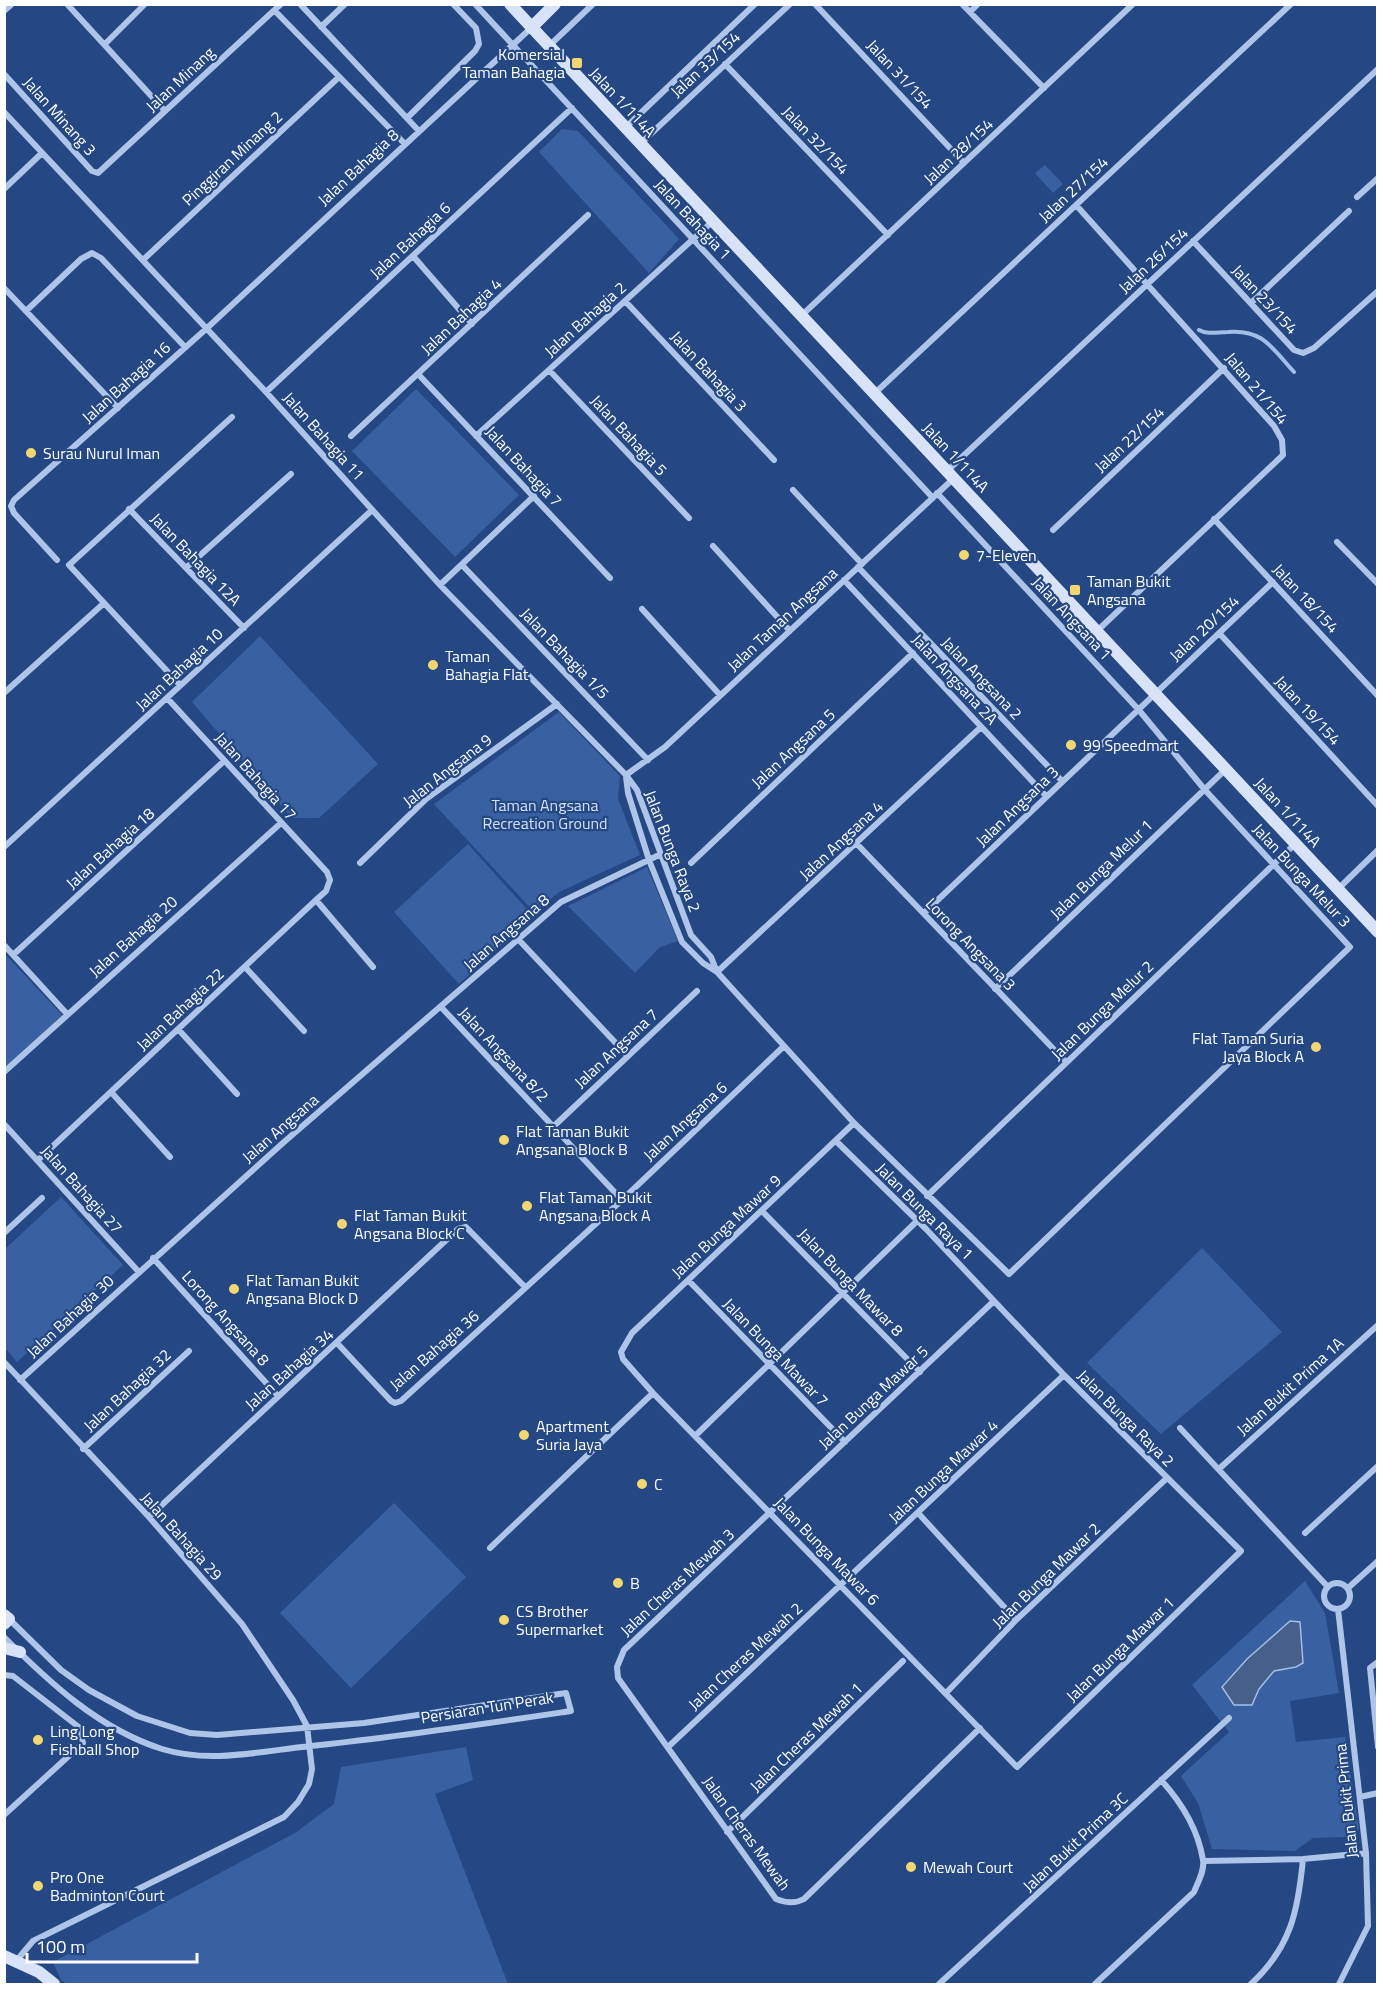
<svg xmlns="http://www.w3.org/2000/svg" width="1382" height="1989" font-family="'Titillium Web',sans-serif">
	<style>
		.green { fill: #3960a1 }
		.water { fill: #475f8b; stroke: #a2bee8; stroke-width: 1.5 }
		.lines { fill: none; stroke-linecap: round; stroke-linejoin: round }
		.stream { stroke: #a2bee8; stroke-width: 4 }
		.street { stroke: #aec4e8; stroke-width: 6 }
		.secondary { stroke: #d8e3f7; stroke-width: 12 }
		.poi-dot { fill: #f2d672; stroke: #254884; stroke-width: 2 }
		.labels { text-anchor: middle; stroke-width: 4.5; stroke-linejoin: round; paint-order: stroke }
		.poi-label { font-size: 16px; fill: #fff; stroke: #254884; text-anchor: start }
		.street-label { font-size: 16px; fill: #fff; stroke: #254884 }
		.park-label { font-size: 16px; fill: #d2e0f6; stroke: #254884 }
	</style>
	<rect width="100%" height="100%" fill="#254884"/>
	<!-- green -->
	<path class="green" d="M 562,129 L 578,131 L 679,239 L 649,273 L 539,152 Z
		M 1045,165 L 1063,184 L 1053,193 L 1035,173 Z
		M 416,389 L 519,495 L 455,557 L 352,451 Z
		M 260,636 L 378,764 L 319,818 L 292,818 L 192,702 Z
		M 559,712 L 620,776 L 618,799 L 640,855 L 559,892 L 535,913 L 434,804 Z
		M 468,844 L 533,916 L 459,984 L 394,912 Z
		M 647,867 L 678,941 L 660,947 L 635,973 L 568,906 Z
		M 4,953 L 63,1016 L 4,1069 Z
		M 61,1197 L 123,1265 L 17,1362 L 5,1348 L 5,1249 Z
		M 1202,1248 L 1282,1332 L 1161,1434 L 1087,1363 Z
		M 394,1503 L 466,1577 L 351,1688 L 280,1613 Z
		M 1305,1581 L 1325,1613 L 1339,1693 L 1290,1701 L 1296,1742 L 1345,1737 L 1359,1829 L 1345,1837 L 1313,1838 L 1295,1851 L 1212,1849 L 1198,1803 L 1181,1776 L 1229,1732 L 1192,1685 Z
		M 466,1747 L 473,1780 L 435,1794 L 508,1984 L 67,1984 L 61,1980 L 53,1962 L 295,1833 L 334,1804 L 341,1767 Z"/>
	<!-- water -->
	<path class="water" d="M 1290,1621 L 1300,1622 L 1303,1663 L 1296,1667 L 1274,1671 L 1259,1689 L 1252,1705 L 1234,1705 L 1222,1687 L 1247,1659 Z"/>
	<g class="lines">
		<!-- stream -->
		<path class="stream" d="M 1199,330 C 1208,335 1217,332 1228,332 C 1263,329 1272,348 1294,372"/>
		<!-- street -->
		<path class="street" d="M 67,4 L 165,111
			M 300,4 L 418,130
			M 475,4 L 933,498
			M 815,4 L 964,163
			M 962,4 L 1044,88
			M 4,11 L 12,4
			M 275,11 L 404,143
			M 970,12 L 978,4
			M 321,27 L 345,4
			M 105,44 L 145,4
			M 549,46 L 593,4
			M 725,64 L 888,235
			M 4,74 L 92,171 L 98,173 L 281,4
			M 4,112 L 266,392 L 440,585 L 626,775 L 637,790 L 691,935 L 711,957 L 717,972 L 854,1123 L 1009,1274 L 1350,947 L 1205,790 L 1138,709 L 937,493
			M 407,118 L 475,51 L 479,44 L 476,28 L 453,4
			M 625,128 L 755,4
			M 641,143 L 790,4
			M 4,189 L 42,153
			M 1357,197 L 1378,178
			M 1076,205 L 1274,426 L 1282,440 L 1283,455 L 1097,631
			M 1193,241 L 1294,350 L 1303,353 L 1314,348 L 1378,291
			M 413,256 L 472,324
			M 144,259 L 339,77
			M 4,288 L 118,408
			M 625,301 L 774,460
			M 1251,303 L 1349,211
			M 26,311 L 81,259 L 92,253 L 101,258 L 185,347
			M 801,316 L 1133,4
			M 549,370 L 689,518
			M 418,374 L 610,578
			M 266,392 L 572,108
			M 875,393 L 1291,4
			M 351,436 L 588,215
			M 476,436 L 712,222
			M 947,471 L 1378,69
			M 793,490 L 862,564
			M 129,509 L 244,628
			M 1214,519 L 1378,696
			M 1053,530 L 1224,368
			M 1337,542 L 1378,584
			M 713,546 L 790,631
			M 57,560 L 14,513 L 11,506 L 14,500 L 206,329 L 531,28
			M 462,565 L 648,760
			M 187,567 L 291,474
			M 858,567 L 1062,781
			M 844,580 L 1046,796
			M 440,585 L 534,496
			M 642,609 L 720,695
			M 1219,633 L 1378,806
			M 180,685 L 69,565 L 232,417
			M 4,693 L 103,604
			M 626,775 L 665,747 L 953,479
			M 626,777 L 628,793 L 649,860 L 682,942 L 703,963 L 717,972
			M 857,844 L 1066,1062
			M 4,847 L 371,511
			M 360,863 L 426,799 L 557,704
			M 691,863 L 913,653
			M 1338,889 L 1378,850
			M 316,900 L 373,967
			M 924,913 L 1273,582
			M 518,939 L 627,1055
			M 4,945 L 67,1014
			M 13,955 L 224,761
			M 245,967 L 304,1031
			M 717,972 L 981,727
			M 995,989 L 1225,770
			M 441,1007 L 622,1200
			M 178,1029 L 237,1094
			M 4,1072 L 281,823
			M 111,1092 L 170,1157
			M 4,1124 L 138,1271
			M 554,1126 L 697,991
			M 836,1141 L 926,1229 L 1064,1375 L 1241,1551 L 1017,1767 L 653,1393 L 623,1359 L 621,1352 L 632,1333 L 854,1123
			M 38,1160 L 316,900 L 326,891 L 330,880 L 327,872 L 167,698
			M 927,1196 L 1295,844
			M 762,1211 L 920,1372
			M 4,1233 L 42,1198
			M 153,1258 L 278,1396
			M 688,1280 L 845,1442
			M 337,1343 L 391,1401 L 395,1403 L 401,1401 L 622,1200 L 783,1047
			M 4,1362 L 149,1517 L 242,1624 L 293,1700 L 307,1726 L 312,1769 L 309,1784 L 298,1802 L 284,1817 L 33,1941 L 17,1960
			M 20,1380 L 284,1142 L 561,902 L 659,855
			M 1180,1428 L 1328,1587
			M 696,1435 L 917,1221
			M 83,1449 L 189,1351
			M 1220,1468 L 1378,1325
			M 919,1514 L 1016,1620
			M 149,1517 L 458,1229 L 466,1227 L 525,1287
			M 1305,1533 L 1378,1466
			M 490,1548 L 653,1393
			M1324 1596a13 13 0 1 1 26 0a13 13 0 1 1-26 0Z
			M 1348,1588 L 1378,1561
			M 1338,1609 L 1366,1853 L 1368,1926 L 1339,1984
			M 4,1637 C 50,1683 99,1729 162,1749 C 211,1764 261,1751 311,1746 C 398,1737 484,1724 571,1711 L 566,1693 L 364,1723 L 217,1735 L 190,1733 L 137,1716 L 89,1690 L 61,1670 L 9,1619
			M 1378,1662 L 1370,1668 L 1378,1747
			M 4,1675 L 13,1676 L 80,1728 L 83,1743 L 4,1815
			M 946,1693 L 1016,1620 L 1167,1478
			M 980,1728 L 804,1899 C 795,1904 786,1903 776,1899 L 618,1678 L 617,1667 L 624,1650 L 994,1301
			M 668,1747 L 1064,1375
			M 1360,1797 L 1378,1793
			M 727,1832 L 903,1661
			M 1204,1861 L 1303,1859 L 1366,1853
			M 939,1984 L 1229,1718
			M 1095,1984 L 1194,1892 C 1198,1882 1205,1870 1203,1860 C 1198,1829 1181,1802 1161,1780
			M 1251,1984 C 1291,1947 1298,1911 1303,1859"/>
		<!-- secondary -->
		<path class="secondary" d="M 510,4 L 1378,932
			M 531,28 L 555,4
			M 4,1615 L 9,1619 L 4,1624
			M 4,1648 L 20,1652
			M 4,1956 L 39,1972 L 54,1984"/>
	</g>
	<!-- markers -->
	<g class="poi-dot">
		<rect x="571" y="57" width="12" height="12" rx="3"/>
		<circle cx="31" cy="453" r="6"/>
		<circle cx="964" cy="555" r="6"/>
		<rect x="1069" y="584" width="12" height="12" rx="3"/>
		<circle cx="433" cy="665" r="6"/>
		<circle cx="1071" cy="745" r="6"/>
		<circle cx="1316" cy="1047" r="6"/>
		<circle cx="504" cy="1140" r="6"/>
		<circle cx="527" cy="1206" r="6"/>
		<circle cx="342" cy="1224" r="6"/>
		<circle cx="234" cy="1289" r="6"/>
		<circle cx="524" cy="1435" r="6"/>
		<circle cx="642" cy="1484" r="6"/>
		<circle cx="618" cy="1583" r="6"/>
		<circle cx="504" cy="1620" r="6"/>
		<circle cx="38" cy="1740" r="6"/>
		<circle cx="911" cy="1867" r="6"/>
		<circle cx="38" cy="1886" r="6"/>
	</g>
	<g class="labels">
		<!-- poi labels -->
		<g class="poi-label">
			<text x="565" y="60" text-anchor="end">Komersial<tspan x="565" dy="18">Taman Bahagia</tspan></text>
			<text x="43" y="459">Surau Nurul Iman</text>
			<text x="976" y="561">7-Eleven</text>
			<text x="1087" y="587">Taman Bukit<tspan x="1087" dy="18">Angsana</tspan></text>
			<text x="445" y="662">Taman<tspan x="445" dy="18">Bahagia Flat</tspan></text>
			<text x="1083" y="751">99 Speedmart</text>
			<text x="1304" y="1044" text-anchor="end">Flat Taman Suria<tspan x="1304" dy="18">Jaya Block A</tspan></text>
			<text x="516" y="1137">Flat Taman Bukit<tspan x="516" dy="18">Angsana Block B</tspan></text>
			<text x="539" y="1203">Flat Taman Bukit<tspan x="539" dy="18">Angsana Block A</tspan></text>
			<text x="354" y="1221">Flat Taman Bukit<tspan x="354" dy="18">Angsana Block C</tspan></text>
			<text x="246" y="1286">Flat Taman Bukit<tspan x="246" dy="18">Angsana Block D</tspan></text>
			<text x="536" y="1432">Apartment<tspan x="536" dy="18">Suria Jaya</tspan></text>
			<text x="654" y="1490">C</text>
			<text x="630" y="1589">B</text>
			<text x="516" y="1617">CS Brother<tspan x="516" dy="18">Supermarket</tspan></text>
			<text x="50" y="1737">Ling Long<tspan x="50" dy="18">Fishball Shop</tspan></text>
			<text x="923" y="1873">Mewah Court</text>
			<text x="50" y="1883">Pro One<tspan x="50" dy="18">Badminton Court</tspan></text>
		</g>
		<!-- street labels -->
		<g class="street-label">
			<text transform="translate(705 64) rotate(-43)" y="6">Jalan 33/154</text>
			<text transform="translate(900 74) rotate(47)" y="6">Jalan 31/154</text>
			<text transform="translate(180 79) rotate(-43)" y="6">Jalan Minang</text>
			<text transform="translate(623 102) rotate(47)" y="6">Jalan 1/114A</text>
			<text transform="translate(60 116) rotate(48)" y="6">Jalan Minang 3</text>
			<text transform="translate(816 140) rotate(46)" y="6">Jalan 32/154</text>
			<text transform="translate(958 151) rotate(-43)" y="6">Jalan 28/154</text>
			<text transform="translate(232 158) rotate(-43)" y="6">Pinggiran Minang 2</text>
			<text transform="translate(358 167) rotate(-43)" y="6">Jalan Bahagia 8</text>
			<text transform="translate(1073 189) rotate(-43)" y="6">Jalan 27/154</text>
			<text transform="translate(693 219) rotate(47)" y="6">Jalan Bahagia 1</text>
			<text transform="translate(410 240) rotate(-43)" y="6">Jalan Bahagia 6</text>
			<text transform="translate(1153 260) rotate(-43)" y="6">Jalan 26/154</text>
			<text transform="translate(1265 299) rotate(47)" y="6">Jalan 23/154</text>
			<text transform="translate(461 316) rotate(-43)" y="6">Jalan Bahagia 4</text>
			<text transform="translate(585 319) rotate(-42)" y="6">Jalan Bahagia 2</text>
			<text transform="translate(709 371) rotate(47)" y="6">Jalan Bahagia 3</text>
			<text transform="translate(126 382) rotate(-42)" y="6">Jalan Bahagia 16</text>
			<text transform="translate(1257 388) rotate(50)" y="6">Jalan 21/154</text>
			<text transform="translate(629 435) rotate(47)" y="6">Jalan Bahagia 5</text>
			<text transform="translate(324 436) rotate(48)" y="6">Jalan Bahagia 11</text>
			<text transform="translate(1129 439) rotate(-43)" y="6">Jalan 22/154</text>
			<text transform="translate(956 457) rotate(47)" y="6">Jalan 1/114A</text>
			<text transform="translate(524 466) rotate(47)" y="6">Jalan Bahagia 7</text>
			<text transform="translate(196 559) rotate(46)" y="6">Jalan Bahagia 12A</text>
			<text transform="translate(1306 598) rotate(47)" y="6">Jalan 18/154</text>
			<text transform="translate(1072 618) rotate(47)" y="6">Jalan Angsana 1</text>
			<text transform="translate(782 619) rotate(-43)" y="6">Jalan Taman Angsana</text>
			<text transform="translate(1204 628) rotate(-43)" y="6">Jalan 20/154</text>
			<text transform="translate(565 653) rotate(46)" y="6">Jalan Bahagia 1/5</text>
			<text transform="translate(179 669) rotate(-43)" y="6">Jalan Bahagia 10</text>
			<text transform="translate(982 678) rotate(46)" y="6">Jalan Angsana 2</text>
			<text transform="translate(955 679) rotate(47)" y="6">Jalan Angsana 2A</text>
			<text transform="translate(1308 710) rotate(47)" y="6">Jalan 19/154</text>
			<text transform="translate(793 748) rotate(-43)" y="6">Jalan Angsana 5</text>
			<text transform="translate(447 770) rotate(-38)" y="6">Jalan Angsana 9</text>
			<text transform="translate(256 776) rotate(48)" y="6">Jalan Bahagia 17</text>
			<text transform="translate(1017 806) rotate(-44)" y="6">Jalan Angsana 3</text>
			<text transform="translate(1288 812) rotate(47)" y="6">Jalan 1/114A</text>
			<text transform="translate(841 840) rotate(-43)" y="6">Jalan Angsana 4</text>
			<text transform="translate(110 848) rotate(-42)" y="6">Jalan Bahagia 18</text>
			<text transform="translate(673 851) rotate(69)" y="6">Jalan Bunga Raya 2</text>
			<text transform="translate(1101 869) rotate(-44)" y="6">Jalan Bunga Melur 1</text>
			<text transform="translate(1302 875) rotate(47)" y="6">Jalan Bunga Melur 3</text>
			<text transform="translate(506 932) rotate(-41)" y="6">Jalan Angsana 8</text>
			<text transform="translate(133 936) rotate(-42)" y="6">Jalan Bahagia 20</text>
			<text transform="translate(971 944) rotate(46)" y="6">Lorong Angsana 3</text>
			<text transform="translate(180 1009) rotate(-43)" y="6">Jalan Bahagia 22</text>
			<text transform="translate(1102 1010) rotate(-44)" y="6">Jalan Bunga Melur 2</text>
			<text transform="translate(616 1048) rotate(-43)" y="6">Jalan Angsana 7</text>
			<text transform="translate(504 1054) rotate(47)" y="6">Jalan Angsana 8/2</text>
			<text transform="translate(685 1121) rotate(-43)" y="6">Jalan Angsana 6</text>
			<text transform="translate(280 1128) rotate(-41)" y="6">Jalan Angsana</text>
			<text transform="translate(82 1189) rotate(48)" y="6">Jalan Bahagia 27</text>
			<text transform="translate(925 1211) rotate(45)" y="6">Jalan Bunga Raya 1</text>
			<text transform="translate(726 1226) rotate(-43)" y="6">Jalan Bunga Mawar 9</text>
			<text transform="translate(851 1282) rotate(46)" y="6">Jalan Bunga Mawar 8</text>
			<text transform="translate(70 1316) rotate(-43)" y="6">Jalan Bahagia 30</text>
			<text transform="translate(226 1318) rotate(48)" y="6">Lorong Angsana 8</text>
			<text transform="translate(434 1350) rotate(-41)" y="6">Jalan Bahagia 36</text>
			<text transform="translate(776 1352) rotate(46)" y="6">Jalan Bunga Mawar 7</text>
			<text transform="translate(289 1369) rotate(-42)" y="6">Jalan Bahagia 34</text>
			<text transform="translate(1290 1386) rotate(-42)" y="6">Jalan Bukit Prima 1A</text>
			<text transform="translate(127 1390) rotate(-43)" y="6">Jalan Bahagia 32</text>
			<text transform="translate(873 1397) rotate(-43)" y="6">Jalan Bunga Mawar 5</text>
			<text transform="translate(1126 1418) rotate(45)" y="6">Jalan Bunga Raya 2</text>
			<text transform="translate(943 1471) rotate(-43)" y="6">Jalan Bunga Mawar 4</text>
			<text transform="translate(182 1536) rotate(48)" y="6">Jalan Bahagia 29</text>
			<text transform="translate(827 1551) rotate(46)" y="6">Jalan Bunga Mawar 6</text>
			<text transform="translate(1046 1575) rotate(-44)" y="6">Jalan Bunga Mawar 2</text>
			<text transform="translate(677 1582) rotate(-43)" y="6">Jalan Cheras Mewah 3</text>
			<text transform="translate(1120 1649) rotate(-44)" y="6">Jalan Bunga Mawar 1</text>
			<text transform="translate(745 1656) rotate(-43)" y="6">Jalan Cheras Mewah 2</text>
			<text transform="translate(487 1707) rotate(-9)" y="6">Persiaran Tun Perak</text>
			<text transform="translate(806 1737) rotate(-44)" y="6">Jalan Cheras Mewah 1</text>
			<text transform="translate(1346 1801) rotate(-96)" y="6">Jalan Bukit Prima</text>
			<text transform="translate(747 1833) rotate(54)" y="6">Jalan Cheras Mewah</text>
			<text transform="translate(1075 1842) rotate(-43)" y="6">Jalan Bukit Prima 3C</text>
		</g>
		<!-- park labels -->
		<g class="park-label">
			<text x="545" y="811">Taman Angsana<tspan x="545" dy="18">Recreation Ground</tspan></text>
		</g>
	</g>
	<!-- border -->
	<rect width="1382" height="1989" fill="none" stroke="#ffffff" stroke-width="12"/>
	<!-- scale -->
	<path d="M27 1953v9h170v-9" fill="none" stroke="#ffffff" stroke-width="3"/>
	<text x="36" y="1953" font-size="18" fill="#ffffff" stroke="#254884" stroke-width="4.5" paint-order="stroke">100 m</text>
</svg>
